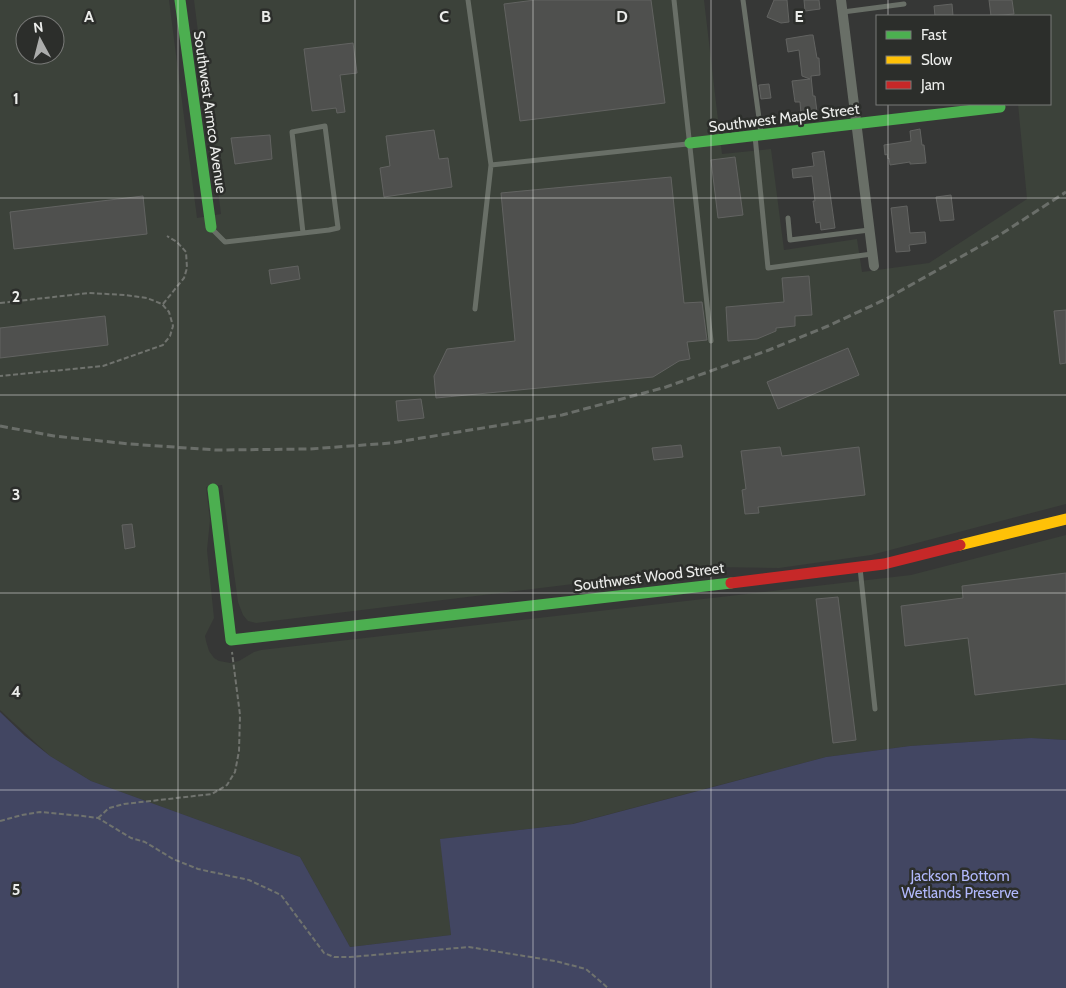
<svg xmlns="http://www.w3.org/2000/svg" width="1066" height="988" font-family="Cabin,sans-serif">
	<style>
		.built { fill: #3c423a; fill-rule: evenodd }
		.green { fill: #424662 }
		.building { fill: #4f504e; stroke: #626361 }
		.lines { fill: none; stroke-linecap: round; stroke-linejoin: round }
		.path { stroke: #70736e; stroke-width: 2; stroke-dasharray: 5 2.5; stroke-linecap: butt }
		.lane { stroke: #696f67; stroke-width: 5 }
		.street { stroke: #696f67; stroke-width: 10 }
		.fast { stroke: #4caf50; stroke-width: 11 }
		.slow { stroke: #ffc107; stroke-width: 11 }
		.jam { stroke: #c62828; stroke-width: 11 }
		.rail { stroke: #6a6e69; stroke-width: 3; stroke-dasharray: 8 4; stroke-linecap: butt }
		.grid { fill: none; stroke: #ecedeb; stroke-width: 1; stroke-opacity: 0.55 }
		.labels { text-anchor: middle; stroke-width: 5; stroke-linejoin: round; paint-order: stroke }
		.street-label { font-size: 15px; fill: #ecedeb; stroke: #2c2e2b }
		.park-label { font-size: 15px; fill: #b1b8fb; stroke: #2c2e2b }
		.grid-label { font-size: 16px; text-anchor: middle; font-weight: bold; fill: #ecedeb; stroke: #2c2e2b; stroke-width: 5; stroke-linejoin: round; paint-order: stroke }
	</style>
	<rect width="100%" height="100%" fill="#363736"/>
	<!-- built -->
	<path class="built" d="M 0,0 L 169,0 L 197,218 L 221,214 L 194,0 L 704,0 L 722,154 L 771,149 L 784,250 L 857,239 L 862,272 L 929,263 L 1027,199 L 1018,104 L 1050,104 L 1050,16 L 1009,16 L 1007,0 L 1066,0 L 1066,504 L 871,555 L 779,568 L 712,567 L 256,623 L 248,621 L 243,615 L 238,602 L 222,485 L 206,487 L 210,520 L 207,550 L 214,618 L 205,636 L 206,641 L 209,651 L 214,658 L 219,661 L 230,663 L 239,661 L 254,652 L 261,650 L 911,575 L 1066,535 L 1066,740 L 1031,738 L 910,746 L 826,757 L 572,824 L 441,839 L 451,935 L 350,947 L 300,857 L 91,781 L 50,756 L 0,710 ZM 25,25 L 55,25 L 55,55 L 25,55 Z"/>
	<!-- green -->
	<path class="green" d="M 0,712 L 25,736 L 50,756 L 91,781 L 300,857 L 350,947 L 451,935 L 440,839 L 573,824 L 826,757 L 910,746 L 1031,738 L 1066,740 L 1066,988 L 0,988 Z"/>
	<!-- building -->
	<path class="building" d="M 535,0 L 651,0 L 665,103 L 520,121 L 504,4 Z
		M 774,0 L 787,0 L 789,22 L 781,23 L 767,17 Z
		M 804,0 L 819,0 L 820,9 L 805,11 Z
		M 989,0 L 1012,0 L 1014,14 L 991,16 Z
		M 952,4 L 953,16 L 935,16 L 934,6 Z
		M 810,35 L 813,35 L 817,58 L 819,58 L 820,75 L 811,76 L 813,96 L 815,96 L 817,112 L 801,114 L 800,102 L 795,102 L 792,81 L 810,79 L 802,76 L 799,50 L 788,52 L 786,39 Z
		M 353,43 L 357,73 L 340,75 L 345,112 L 337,113 L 336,108 L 312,111 L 304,49 Z
		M 769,84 L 771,98 L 761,99 L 759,85 Z
		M 920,129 L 922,145 L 924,145 L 926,163 L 910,164 L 910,162 L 890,165 L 889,158 L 888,159 L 887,154 L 885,155 L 884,145 L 911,141 L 910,131 Z
		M 434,130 L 439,159 L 448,158 L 452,187 L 384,197 L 380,168 L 390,166 L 386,136 Z
		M 270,135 L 272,159 L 235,164 L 231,138 Z
		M 824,151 L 835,228 L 821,230 L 820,222 L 816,223 L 813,201 L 815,201 L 812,176 L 793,178 L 792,169 L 814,166 L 812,153 Z
		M 735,157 L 743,215 L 718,218 L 711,160 Z
		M 671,177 L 684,303 L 702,302 L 707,340 L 687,342 L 690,359 L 679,361 L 653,377 L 436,398 L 434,376 L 447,349 L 515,341 L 501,193 Z
		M 951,195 L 954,220 L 940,221 L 936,197 Z
		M 143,196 L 147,234 L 14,249 L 10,212 Z
		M 907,206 L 910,233 L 925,232 L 926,243 L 909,245 L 910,251 L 896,252 L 891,208 Z
		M 298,266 L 300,279 L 271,284 L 269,270 Z
		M 809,276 L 812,315 L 795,316 L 795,326 L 776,328 L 776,331 L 757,339 L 728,341 L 726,307 L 784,302 L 782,278 Z
		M 1066,310 L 1066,363 L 1060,364 L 1054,311 Z
		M 105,316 L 108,345 L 0,358 L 0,328 Z
		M 848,348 L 859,375 L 778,409 L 767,382 Z
		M 421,399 L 424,418 L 398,421 L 396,401 Z
		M 681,445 L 683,457 L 654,460 L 652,448 Z
		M 780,447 L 782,456 L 859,447 L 865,495 L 758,507 L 759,513 L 745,514 L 742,490 L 746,489 L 741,451 Z
		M 132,524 L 135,547 L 125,549 L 122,525 Z
		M 1066,573 L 1066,684 L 975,695 L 968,638 L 905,646 L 901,606 L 963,598 L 962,586 Z
		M 838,597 L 856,740 L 833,743 L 816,599 Z"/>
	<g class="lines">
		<!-- path -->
		<path class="path" d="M 0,303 L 89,293 L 125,295 L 147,298 L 162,304 L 169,312 L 173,326 L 170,336 L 163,345 L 103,366 L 0,376
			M 163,304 L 184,278 L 187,268 L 186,252 L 177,242 L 167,236
			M 98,818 L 109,808 L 124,804 L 212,794 L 227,785 L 235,772 L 239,751 L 240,715 L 232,652
			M 0,821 L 22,815 L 40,812 L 83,816 L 98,818 L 131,838 L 145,842 L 173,859 L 198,869 L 249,880 L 281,895 L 324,953 L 334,957 L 350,957 L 469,947 L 555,961 L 586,969 L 608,988"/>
		<!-- lane -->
		<path class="lane" d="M 468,0 L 491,165
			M 674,0 L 711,341
			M 743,0 L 761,133
			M 843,12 L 904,4
			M 755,136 L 768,268 L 872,254
			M 788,218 L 790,240 L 869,230
			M 211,228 L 225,242 L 329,230 L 338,228 L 325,126 L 292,132 L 303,233
			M 475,309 L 491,165 L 687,144
			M 860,568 L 875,709"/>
		<!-- street -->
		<path class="street" d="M 841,0 L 874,266"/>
		<!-- fast -->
		<path class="fast" d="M 180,0 L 211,227
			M 690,143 L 1000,107
			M 213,489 L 231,640 L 731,583"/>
		<!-- slow -->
		<path class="slow" d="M 960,545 L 1066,519"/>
		<!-- jam -->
		<path class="jam" d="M 731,583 L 884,564 L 960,545"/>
		<!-- rail -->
		<path class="rail" d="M 0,426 L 54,436 L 130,444 L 216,450 L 310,449 L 391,443 L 562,415 L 666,387 L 769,350 L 828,326 L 886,299 L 998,236 L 1066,192"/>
	</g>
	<!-- grid -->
	<path class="grid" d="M 178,0 L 178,988M 355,0 L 355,988M 533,0 L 533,988M 711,0 L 711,988M 888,0 L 888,16M 888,104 L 888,988M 0,198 L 1066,198M 0,395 L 1066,395M 0,593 L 1066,593M 0,790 L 1066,790"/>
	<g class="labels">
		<!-- street labels -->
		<g class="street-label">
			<text transform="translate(210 112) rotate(82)" y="5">Southwest Armco Avenue</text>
			<text transform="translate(784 118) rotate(-7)" y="5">Southwest Maple Street</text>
			<text transform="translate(649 577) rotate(-7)" y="5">Southwest Wood Street</text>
		</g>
		<!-- park labels -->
		<g class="park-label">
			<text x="960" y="881">Jackson Bottom<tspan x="960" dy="17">Wetlands Preserve</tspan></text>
		</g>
	</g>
	<g class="grid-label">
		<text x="89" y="22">A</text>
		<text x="266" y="22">B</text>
		<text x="444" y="22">C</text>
		<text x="622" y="22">D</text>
		<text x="799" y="22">E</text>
		<text x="16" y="104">1</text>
		<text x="16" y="302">2</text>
		<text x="16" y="500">3</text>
		<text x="16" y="697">4</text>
		<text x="16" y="895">5</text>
	</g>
	<!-- legend -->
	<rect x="876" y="15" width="175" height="90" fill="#2c2e2b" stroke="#797a78"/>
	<rect x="886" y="31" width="25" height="8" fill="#4caf50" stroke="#797a78"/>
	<text x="921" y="40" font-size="15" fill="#ecedeb">Fast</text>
	<rect x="886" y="56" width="25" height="8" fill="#ffc107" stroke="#797a78"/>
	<text x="921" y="65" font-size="15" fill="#ecedeb">Slow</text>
	<rect x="886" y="81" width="25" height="8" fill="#c62828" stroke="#797a78"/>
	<text x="921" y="90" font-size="15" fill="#ecedeb">Jam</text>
	<!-- north arrow -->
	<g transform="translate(40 40) rotate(353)"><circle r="24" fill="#2c2e2b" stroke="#797a78"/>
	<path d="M0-4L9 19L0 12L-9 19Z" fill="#acadac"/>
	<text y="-8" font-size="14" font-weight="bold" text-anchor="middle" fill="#ecedeb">N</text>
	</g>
</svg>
